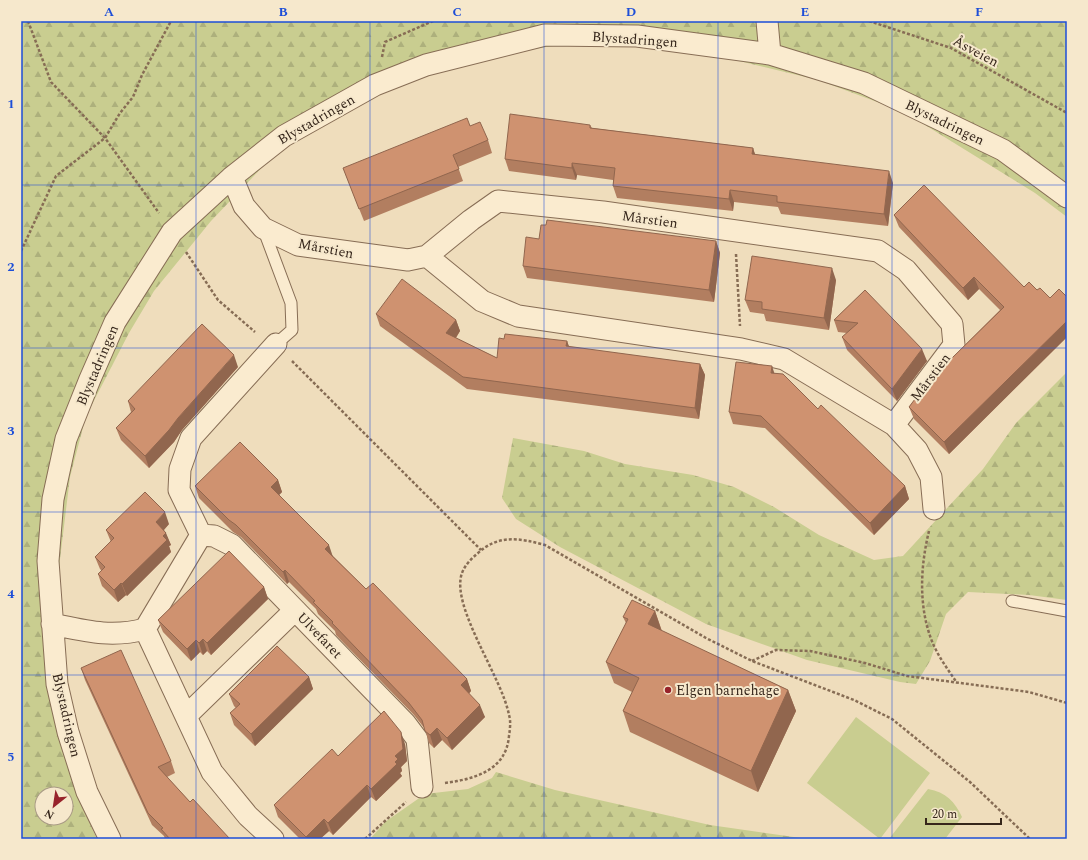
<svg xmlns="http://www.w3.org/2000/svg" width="1088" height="860" font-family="Spectral,serif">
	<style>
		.green { fill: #c9cd90 }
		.forest { fill: url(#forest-firs); fill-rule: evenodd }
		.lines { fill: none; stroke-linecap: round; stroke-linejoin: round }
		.service-casing { stroke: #876d55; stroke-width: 13 }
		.minor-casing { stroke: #876d55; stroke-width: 23 }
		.path { stroke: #876d55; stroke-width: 2.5; stroke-dasharray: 3 2; stroke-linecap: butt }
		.service { stroke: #faebcf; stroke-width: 11 }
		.minor { stroke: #faebcf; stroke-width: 21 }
		.wall { fill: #b27e60 }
		.shaded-wall { fill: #91664e }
		.building { fill: #cf9270; stroke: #91664e }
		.grid { fill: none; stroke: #1d4ed8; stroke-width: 1; stroke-opacity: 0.55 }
		.poi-dot { fill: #98232b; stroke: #f6e8cc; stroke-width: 1.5 }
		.labels { text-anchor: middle; stroke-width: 4; stroke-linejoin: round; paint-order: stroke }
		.street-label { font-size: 14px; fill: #36261b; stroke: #f6e8cc }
		.poi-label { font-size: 14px; fill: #36261b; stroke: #f6e8cc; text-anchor: start }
		.neatline { fill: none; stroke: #1d4ed8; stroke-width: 1.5 }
		.grid-label { font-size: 13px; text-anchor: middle; font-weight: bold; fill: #1d4ed8 }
	</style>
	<defs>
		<pattern id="forest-firs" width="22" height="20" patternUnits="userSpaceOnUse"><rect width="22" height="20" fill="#c9cd90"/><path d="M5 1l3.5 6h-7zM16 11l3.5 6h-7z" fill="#adb07c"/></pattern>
	</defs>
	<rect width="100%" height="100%" fill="#efddbc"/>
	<!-- green -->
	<path class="green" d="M 856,717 L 930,773 L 880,839 L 807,783 Z
		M 928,789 C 946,792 955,802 962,817 L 945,839 L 889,839 Z"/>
	<!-- forest -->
	<path class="forest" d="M 21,21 L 1067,21 L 1067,217 L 1035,193 L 904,112 L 818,80 L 677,46 L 572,43 L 436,64 L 288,140 L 211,221 L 154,291 L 129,333 L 86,416 L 70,477 L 56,592 L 82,806 L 97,839 L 21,839 ZM 42,794 L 66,794 L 66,818 L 42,818 Z
		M 1067,372 L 1067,600 L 1029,595 L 968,592 L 946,614 L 930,661 L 916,684 L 900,682 L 807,660 L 706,624 L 560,547 L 516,519 L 502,498 L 513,438 L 584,451 L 625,464 L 693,475 L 734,487 L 774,507 L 819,535 L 874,560 L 903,556 L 983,469 L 1016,423 Z
		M 496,772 L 555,790 L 710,825 L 808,839 L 370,839 L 385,822 L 425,794 L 468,789 L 492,778 Z"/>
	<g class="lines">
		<!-- service casing -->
		<g class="service-casing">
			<path id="service" d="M 263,228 L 291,303 L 292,330 L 276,344
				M 1012,601 L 1067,611"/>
		</g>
		<!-- minor casing -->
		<g class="minor-casing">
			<path id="minor" d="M 767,21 L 770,54
				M 232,177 L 244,206 L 263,228 L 298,245 L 408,260 L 427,256 L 471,220 L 498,201 L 603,212 L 878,251 L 906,270 L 952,324 L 954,345 L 894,425
				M 427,256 L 482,301 L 518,316 L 741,349 L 784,359 L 894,425 L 917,450 L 931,477 L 934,509
				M 201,535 L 179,490 L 180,469 L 191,438 L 276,344
				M 52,624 C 86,631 111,638 145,629
				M 186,716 L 295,610
				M 110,839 L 87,792 L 68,732 L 57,684 L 48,561 L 53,499 L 66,439 L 90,379 L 115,322 L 172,232 L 232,177 L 284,136 L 375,85 L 426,65 L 545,35 L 637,36 L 770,54 L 864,83 L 1003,150 L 1067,197
				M 273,839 L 248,816 L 212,772 L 145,629 L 201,535 L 214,536 L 232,545 L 405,723 L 417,739 L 422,787"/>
		</g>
		<!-- path -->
		<path class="path" d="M 28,21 L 51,82 L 105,138 L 159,213
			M 869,21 L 951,48 L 1067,113
			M 382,57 L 385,42 L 433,21
			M 21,251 L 56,176 L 105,138 L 120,113 L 133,97 L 142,75 L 171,21
			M 186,252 L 218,300 L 255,332
			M 736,254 L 740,326
			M 292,361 L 481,550
			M 929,531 C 920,568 918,610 934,646 C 940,659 949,671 957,683
			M 752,661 L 776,650 L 810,651 L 865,663 L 907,676 L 1029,692 L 1067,703
			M 445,783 C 474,779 506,771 509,736 C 510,729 511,721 509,715 C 502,677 450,606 462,573 C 465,565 471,559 477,554 C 498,534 519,538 545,545 L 706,638 L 752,661 L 854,700 L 892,719 L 970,782 L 1030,839
			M 365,839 L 406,802"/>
		<!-- service -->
		<use href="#service" class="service"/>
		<!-- minor -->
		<use href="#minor" class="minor"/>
	</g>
	<!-- wall -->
	<path class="wall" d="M 590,125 L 592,128 L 753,148 L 755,155 L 893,183 L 888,226 L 781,214 L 778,207 L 734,202 L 733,211 L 617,198 L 613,186 L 613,180 L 577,175 L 576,180 L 509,171 L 505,159 Z
		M 488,140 L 492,153 L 458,167 L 463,181 L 364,221 L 343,168 Z
		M 894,215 L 1024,287 L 1037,290 L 1050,298 L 1067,297 L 1067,337 L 949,454 L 914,419 L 909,407 L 941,368 L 952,358 L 1000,310 L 979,289 L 968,300 L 899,227 Z
		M 539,239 L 716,241 L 720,253 L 714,302 L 527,278 L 523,266 Z
		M 836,280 L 829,330 L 766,321 L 764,314 L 750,312 L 745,300 Z
		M 865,290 L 927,361 L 897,401 L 847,350 L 842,337 L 847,333 L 838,332 L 834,320 Z
		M 376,314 L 456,320 L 460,331 L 456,338 L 497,358 L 504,339 L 567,341 L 569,347 L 700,364 L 705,375 L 699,419 L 467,389 L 380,326 Z
		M 238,367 L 182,430 L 174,442 L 149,468 L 121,440 L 116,428 L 131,412 L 128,401 Z
		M 775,373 L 818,409 L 905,486 L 909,499 L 874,535 L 765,428 L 733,424 L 729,412 Z
		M 278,480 L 282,492 L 279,495 L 333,556 L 366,589 L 467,679 L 471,691 L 469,694 L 485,717 L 452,750 L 442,740 L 434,748 L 429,743 L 425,729 L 414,715 L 336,635 L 335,631 L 318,614 L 316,609 L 289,582 L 287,584 L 241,537 L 233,532 L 199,498 L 195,486 Z
		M 169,524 L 164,530 L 171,545 L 169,546 L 171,552 L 127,596 L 126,595 L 118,602 L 102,586 L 98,574 L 102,571 L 100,569 L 95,557 L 111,542 L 106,530 Z
		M 264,587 L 268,599 L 211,655 L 207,651 L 203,655 L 200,652 L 191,661 L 163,632 L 158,620 Z
		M 655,611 L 662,631 L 788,690 L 796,711 L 758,792 L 630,732 L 623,711 L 632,692 L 614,683 L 606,662 L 626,623 L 623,617 Z
		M 81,668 L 171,761 L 175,773 L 167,777 L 190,802 L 230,839 L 165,839 L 164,836 L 152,825 L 85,680 Z
		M 309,677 L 313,689 L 255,746 L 234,725 L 230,713 L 236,708 L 234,706 L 229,694 Z
		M 405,744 L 407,761 L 401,767 L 402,771 L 400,773 L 402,776 L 376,801 L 371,797 L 333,835 L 329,831 L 320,839 L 300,839 L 278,817 L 274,805 L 338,756 Z"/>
	<!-- shaded-wall -->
	<path class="shaded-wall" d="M 753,148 L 757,160 L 752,154 Z
		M 572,163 L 577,175 L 576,180 L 572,168 Z
		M 889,171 L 893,183 L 888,226 L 884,214 Z
		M 730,190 L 734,202 L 733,211 L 729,199 Z
		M 716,241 L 720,253 L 714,302 L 709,290 Z
		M 832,268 L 836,280 L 829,330 L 824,318 Z
		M 974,277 L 979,289 L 968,300 L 963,288 Z
		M 456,320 L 460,331 L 451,345 L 446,333 Z
		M 1067,321 L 1067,337 L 949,454 L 944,442 Z
		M 567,341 L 571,352 L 566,346 Z
		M 922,349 L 927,361 L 897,401 L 892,389 Z
		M 234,355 L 238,367 L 182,430 L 174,442 L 149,468 L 145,456 Z
		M 700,364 L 705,375 L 699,419 L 695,408 Z
		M 772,366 L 776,378 L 771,373 Z
		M 278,480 L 282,492 L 275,499 L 271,487 Z
		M 905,486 L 909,499 L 874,535 L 870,523 Z
		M 165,512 L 169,524 L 160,534 L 156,522 Z
		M 166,533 L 171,545 L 169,546 L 171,552 L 127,596 L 122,584 Z
		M 329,545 L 333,557 L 325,549 Z
		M 285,570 L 289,582 L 287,584 L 283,572 Z
		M 121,583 L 126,595 L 118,602 L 114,590 Z
		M 264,587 L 268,599 L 211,655 L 207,643 Z
		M 655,611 L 662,632 L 648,624 Z
		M 203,639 L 207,651 L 203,655 L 199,643 Z
		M 196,640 L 200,652 L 191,661 L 187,649 Z
		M 309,677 L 313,689 L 255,746 L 251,734 Z
		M 467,679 L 471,691 L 465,697 L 461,685 Z
		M 788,690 L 796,711 L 758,792 L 751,771 Z
		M 480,705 L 485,717 L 452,750 L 447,738 Z
		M 437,728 L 442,740 L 434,748 L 430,735 Z
		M 401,732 L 405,744 L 407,761 L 401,767 L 402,771 L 400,773 L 402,776 L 376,801 L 371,789 L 395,762 L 395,756 Z
		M 367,785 L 371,797 L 333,835 L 328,823 Z
		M 324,819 L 329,831 L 320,839 L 307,839 L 306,837 Z"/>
	<!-- building -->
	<path class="building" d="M 510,114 L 590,125 L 590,128 L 753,148 L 752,154 L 889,171 L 884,214 L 777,202 L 777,196 L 730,190 L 729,199 L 613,186 L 615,168 L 572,163 L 572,168 L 505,159 Z
		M 467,118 L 470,126 L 480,122 L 488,140 L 453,155 L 459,169 L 359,209 L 343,168 Z
		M 924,185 L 1024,287 L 1029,282 L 1037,290 L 1040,288 L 1050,298 L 1059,289 L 1067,297 L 1067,321 L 944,442 L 909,407 L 939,367 L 941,368 L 952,358 L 1004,307 L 974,277 L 963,288 L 894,215 Z
		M 547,220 L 716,241 L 709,290 L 523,266 L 526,237 L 539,239 L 541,225 L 546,225 Z
		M 752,256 L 832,268 L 824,318 L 762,309 L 762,302 L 745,300 Z
		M 402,279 L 456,320 L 446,333 L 497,358 L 499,338 L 504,339 L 505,334 L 567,341 L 566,346 L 700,364 L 695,408 L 463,377 L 376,314 Z
		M 865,290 L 922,349 L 892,389 L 842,337 L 858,323 L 834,320 Z
		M 202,324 L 234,355 L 178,418 L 169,430 L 145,456 L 116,428 L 135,409 L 128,401 Z
		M 736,362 L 772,366 L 771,373 L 783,374 L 818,409 L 821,405 L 905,486 L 870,523 L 761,416 L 729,412 Z
		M 240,442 L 278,480 L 271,487 L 329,545 L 325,549 L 366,589 L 373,583 L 467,679 L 461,685 L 480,705 L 447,738 L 437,728 L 430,735 L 425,731 L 422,720 L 409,703 L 332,623 L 333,622 L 313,602 L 315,601 L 285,570 L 283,572 L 236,525 L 229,520 L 195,486 Z
		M 145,492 L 165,512 L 156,522 L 166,533 L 163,536 L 167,540 L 122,584 L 121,583 L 114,590 L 98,574 L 105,567 L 95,557 L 114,538 L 106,530 Z
		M 229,551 L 264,587 L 207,643 L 203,639 L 199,643 L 196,640 L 187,649 L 158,620 Z
		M 632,600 L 655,611 L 648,624 L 788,690 L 751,771 L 623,711 L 639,678 L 606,662 L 628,619 L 623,617 Z
		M 277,646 L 309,677 L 251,734 L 230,713 L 240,704 L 229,694 Z
		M 121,650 L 171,761 L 158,767 L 190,802 L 193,799 L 230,839 L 170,839 L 161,829 L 163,828 L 148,813 L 81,668 Z
		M 384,711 L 401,732 L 403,749 L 395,756 L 398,759 L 395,762 L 397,764 L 371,789 L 367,785 L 328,823 L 324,819 L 306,837 L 274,805 L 332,749 L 338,756 Z"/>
	<!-- grid -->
	<path class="grid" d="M 196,21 L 196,839M 370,21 L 370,839M 544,21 L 544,839M 718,21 L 718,839M 892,21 L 892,839M 21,185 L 1067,185M 21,348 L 1067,348M 21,512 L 1067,512M 21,675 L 1067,675"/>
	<!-- markers -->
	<circle class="poi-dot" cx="668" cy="690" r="4"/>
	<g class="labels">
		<!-- street labels -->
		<g class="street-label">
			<text transform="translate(635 39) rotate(4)" y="5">Blystadringen</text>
			<text transform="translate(976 51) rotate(28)" y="5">Åsveien</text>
			<text transform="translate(316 119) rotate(-30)" y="5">Blystadringen</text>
			<text transform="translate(945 122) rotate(26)" y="5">Blystadringen</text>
			<text transform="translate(650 219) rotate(8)" y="5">Mårstien</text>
			<text transform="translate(326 248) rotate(11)" y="5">Mårstien</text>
			<text transform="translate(97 365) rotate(-67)" y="5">Blystadringen</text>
			<text transform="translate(930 377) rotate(-53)" y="5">Mårstien</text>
			<text transform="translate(320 635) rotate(46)" y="5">Ulvefaret</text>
			<text transform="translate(67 715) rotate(77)" y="5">Blystadringen</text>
		</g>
		<!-- poi labels -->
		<g class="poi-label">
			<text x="676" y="695">Elgen barnehage</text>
		</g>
	</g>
	<!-- border -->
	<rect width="1088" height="860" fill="none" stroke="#f6e8cc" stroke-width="44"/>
	<!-- north arrow -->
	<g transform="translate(54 806) rotate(210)"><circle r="19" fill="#f6e8cc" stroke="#a99a85"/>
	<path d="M0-3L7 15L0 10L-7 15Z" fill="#98232b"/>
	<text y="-6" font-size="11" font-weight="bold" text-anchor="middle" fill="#36261b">N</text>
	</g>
	<!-- scale -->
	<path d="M926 818v6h75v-6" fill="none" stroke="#36261b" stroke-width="2"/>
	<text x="932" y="818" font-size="12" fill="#36261b" stroke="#f6e8cc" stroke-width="3" paint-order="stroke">20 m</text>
	<rect x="22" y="22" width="1044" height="816" class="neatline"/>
	<g class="grid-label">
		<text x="109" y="16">A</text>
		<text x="283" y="16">B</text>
		<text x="457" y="16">C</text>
		<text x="631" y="16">D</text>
		<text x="805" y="16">E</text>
		<text x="979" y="16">F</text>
		<text x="11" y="108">1</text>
		<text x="11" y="271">2</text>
		<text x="11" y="435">3</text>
		<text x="11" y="598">4</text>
		<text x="11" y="761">5</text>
	</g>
</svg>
